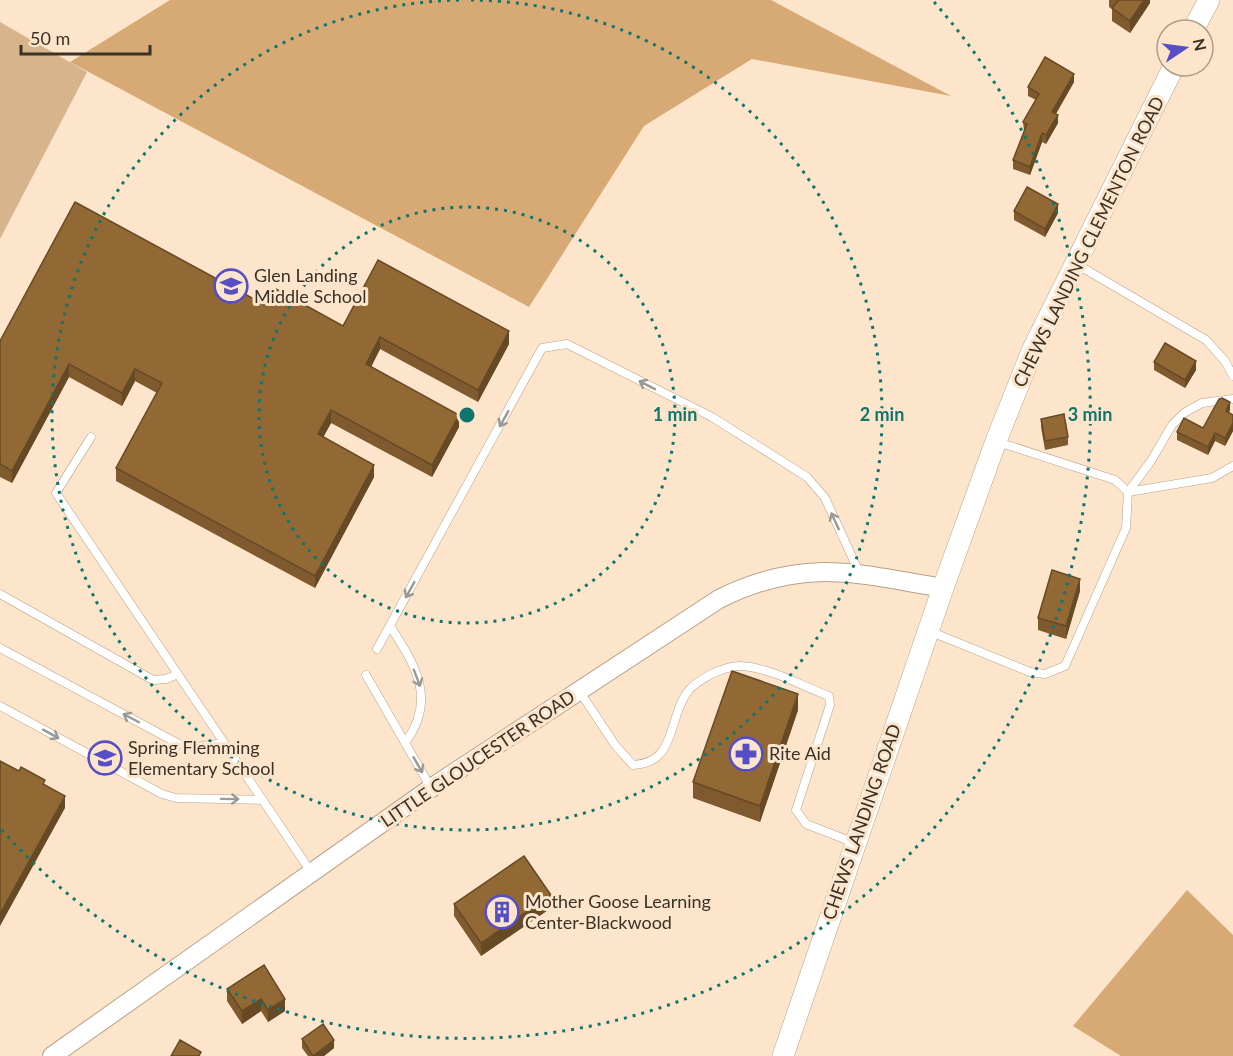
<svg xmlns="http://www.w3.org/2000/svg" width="1233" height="1056" font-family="Lato,sans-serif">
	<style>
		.green { fill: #d7b48c }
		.forest { fill: #d6a975 }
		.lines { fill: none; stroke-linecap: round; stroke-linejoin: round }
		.service-casing { stroke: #b8a188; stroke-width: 9 }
		.tertiary-casing { stroke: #b8a188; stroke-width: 20 }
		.secondary-casing { stroke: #b8a188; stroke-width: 22 }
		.service { stroke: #fff; stroke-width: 8 }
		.tertiary { stroke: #fff; stroke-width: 18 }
		.secondary { stroke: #fff; stroke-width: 21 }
		.wall { fill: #7e5a2e }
		.shaded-wall { fill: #664a25 }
		.building { fill: #926935; stroke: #664a25; stroke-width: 1.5 }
		.oneway { stroke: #9c9893 }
		.ring { fill: none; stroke: #0f766e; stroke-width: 3; stroke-dasharray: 3 6 }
		.labels { text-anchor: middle; stroke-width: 6; stroke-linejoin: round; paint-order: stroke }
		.street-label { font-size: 18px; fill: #3a3127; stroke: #fde5cb }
		.poi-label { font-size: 18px; fill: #3a3127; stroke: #fde5cb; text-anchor: start }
		.centre { fill: #0f766e; stroke: #fde5cb; stroke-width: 3 }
		.ring-label { font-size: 18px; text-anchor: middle; font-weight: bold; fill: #0f766e; stroke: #fde5cb; stroke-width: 6; stroke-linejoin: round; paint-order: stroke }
	</style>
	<rect width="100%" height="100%" fill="#fde5cb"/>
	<!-- green -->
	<path class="green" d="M 0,22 L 87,72 L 0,239 Z"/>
	<!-- forest -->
	<path class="forest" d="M 170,0 L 771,0 L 951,96 L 752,59 L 644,126 L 529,307 L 70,62 Z
		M 1187,890 L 1233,935 L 1233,1056 L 1121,1056 L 1073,1026 Z"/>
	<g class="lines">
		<!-- service casing -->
		<g class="service-casing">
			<path id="service" d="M 1078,265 L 1206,340 L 1225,361 L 1233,376
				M 91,437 L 56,493 L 311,872
				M 1128,492 L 1151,461 L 1172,425 L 1184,413 L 1202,403 L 1233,399
				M 1128,492 L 1212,478 L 1233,466
				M 0,594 L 153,680 L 166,679 L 178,674
				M 390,626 C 416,666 437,700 405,743
				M 929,631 L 1030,672 L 1045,674 L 1065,666 L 1126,528 L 1128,492 L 1115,480 L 998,442
				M 0,648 L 179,744 L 196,747 L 224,743
				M 377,649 L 542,348 L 567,344 L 712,417 L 807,477 L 825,498 L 859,572
				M 366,675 L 431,788
				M 580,692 L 615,745 L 633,765 C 678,763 667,717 689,690 C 695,683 703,679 711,674 C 720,670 732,665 742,666 C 771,668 802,686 829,696 L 830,705 L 796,810 L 806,824 L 855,843
				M 0,706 L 162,794 L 176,798 L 262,800"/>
		</g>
		<!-- tertiary casing -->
		<g class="tertiary-casing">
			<path id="tertiary" d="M 52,1056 L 437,784 L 719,599 C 804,557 854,573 943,588"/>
		</g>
		<!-- secondary casing -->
		<g class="secondary-casing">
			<path id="secondary" d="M 1193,30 L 1209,0
				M 783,1056 L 943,588 L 996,441 L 1032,351 L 1174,66"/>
		</g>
		<!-- service -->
		<use href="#service" class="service"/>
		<!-- tertiary -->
		<use href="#tertiary" class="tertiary"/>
		<!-- secondary -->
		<use href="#secondary" class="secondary"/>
	</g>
	<!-- wall -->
	<path class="wall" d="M 1109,0 L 1150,0 L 1150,3 L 1130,33 L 1112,21 L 1112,9 L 1109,7 Z
		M 1074,82 L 1056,114 L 1058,123 L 1046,144 L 1042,142 L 1030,175 L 1013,169 L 1013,160 L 1024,131 L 1023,122 L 1036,100 L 1028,96 L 1028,87 Z
		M 1014,211 L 1058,213 L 1045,237 L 1014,220 Z
		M 267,306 L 343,326 L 509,344 L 478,402 L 380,349 L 371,367 L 459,427 L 432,477 L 331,423 L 323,437 L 374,477 L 315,588 L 116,481 L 116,468 L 157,393 L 135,381 L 122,406 L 69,377 L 12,483 L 0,477 L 0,341 Z
		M 1154,362 L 1196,370 L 1185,388 L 1154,370 Z
		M 1230,410 L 1229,412 L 1233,415 L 1233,431 L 1225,446 L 1215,441 L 1208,455 L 1177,440 L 1177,432 L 1203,428 Z
		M 1041,419 L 1068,437 L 1068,445 L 1045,450 L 1041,427 Z
		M 1080,591 L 1066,639 L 1038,630 L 1038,618 Z
		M 798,710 L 760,822 L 693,798 L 693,782 Z
		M 454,904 L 551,908 L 481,956 L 454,916 Z
		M 264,965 L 285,1011 L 268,1022 L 261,1011 L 242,1024 L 227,1001 L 227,989 Z
		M 302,1039 L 334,1048 L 324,1056 L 308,1056 L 302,1048 Z"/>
	<!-- shaded-wall -->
	<path class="shaded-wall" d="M 1144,0 L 1150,0 L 1150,3 L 1130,33 L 1130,21 Z
		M 1074,74 L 1074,82 L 1052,120 L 1052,112 Z
		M 1058,115 L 1058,123 L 1046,144 L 1046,135 Z
		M 1042,133 L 1042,142 L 1030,175 L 1030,167 Z
		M 1058,204 L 1058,213 L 1045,237 L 1045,229 Z
		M 509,331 L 509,344 L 478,402 L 478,390 Z
		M 380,337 L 380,349 L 366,377 L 366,364 Z
		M 1196,361 L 1196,370 L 1185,388 L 1185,380 Z
		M 69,364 L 69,377 L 12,483 L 12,471 Z
		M 135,369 L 135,381 L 122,406 L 122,393 Z
		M 1230,402 L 1230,410 L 1226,419 L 1226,411 Z
		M 331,410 L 331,423 L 318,447 L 318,434 Z
		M 459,415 L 459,427 L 432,477 L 432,465 Z
		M 1233,423 L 1233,431 L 1225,446 L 1225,438 Z
		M 1215,433 L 1215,441 L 1208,455 L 1208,447 Z
		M 374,465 L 374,477 L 315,588 L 315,576 Z
		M 1080,579 L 1080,591 L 1066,639 L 1066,626 Z
		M 798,694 L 798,710 L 760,822 L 760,806 Z
		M 65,796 L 65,808 L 0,926 L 0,914 Z
		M 551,895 L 551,908 L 481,956 L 481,943 Z
		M 261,999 L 261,1011 L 242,1024 L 242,1011 Z
		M 285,999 L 285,1011 L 268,1022 L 268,1010 Z
		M 334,1040 L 334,1048 L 324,1056 L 313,1056 Z"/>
	<!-- building -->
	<path class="building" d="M 1117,0 L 1144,0 L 1130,21 L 1112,8 L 1118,1 Z
		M 1045,57 L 1074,74 L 1052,112 L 1058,115 L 1046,135 L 1042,133 L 1030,167 L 1013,160 L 1027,124 L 1023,122 L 1039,94 L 1028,87 Z
		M 1027,187 L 1058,204 L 1045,229 L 1014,211 Z
		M 75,202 L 267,306 L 276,289 L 343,326 L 378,260 L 509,331 L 478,390 L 380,337 L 366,364 L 459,415 L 432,465 L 331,410 L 318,434 L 374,465 L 315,576 L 116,468 L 162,383 L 135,369 L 122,393 L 69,364 L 12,471 L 0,464 L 0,341 Z
		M 1165,343 L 1196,361 L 1185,380 L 1154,362 Z
		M 1222,398 L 1230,402 L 1226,411 L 1233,415 L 1233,423 L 1225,438 L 1215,433 L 1208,447 L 1177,432 L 1184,418 L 1203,428 L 1219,399 Z
		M 1064,414 L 1068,437 L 1045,441 L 1041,419 Z
		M 1052,570 L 1080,579 L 1066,626 L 1038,618 Z
		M 732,671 L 798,694 L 760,806 L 693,782 Z
		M 0,761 L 19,771 L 21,767 L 45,780 L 43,784 L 65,796 L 0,914 Z
		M 524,856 L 551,895 L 481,943 L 454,904 Z
		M 264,965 L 285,999 L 268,1010 L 261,999 L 242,1011 L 227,989 Z
		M 323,1024 L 334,1040 L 313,1056 L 302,1039 Z
		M 180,1040 L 201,1052 L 199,1056 L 171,1056 Z"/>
	<!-- one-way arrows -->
	<defs><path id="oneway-shaft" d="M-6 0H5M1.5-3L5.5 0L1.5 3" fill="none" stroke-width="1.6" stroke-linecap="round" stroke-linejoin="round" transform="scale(1.5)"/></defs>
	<g class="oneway">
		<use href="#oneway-shaft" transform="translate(647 385) rotate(-153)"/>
		<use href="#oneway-shaft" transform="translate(504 419) rotate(119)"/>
		<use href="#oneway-shaft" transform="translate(835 521) rotate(-115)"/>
		<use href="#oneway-shaft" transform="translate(410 590) rotate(119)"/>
		<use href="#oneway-shaft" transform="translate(417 678) rotate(69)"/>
		<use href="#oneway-shaft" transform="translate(131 718) rotate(-152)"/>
		<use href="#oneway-shaft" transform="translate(51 734) rotate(29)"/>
		<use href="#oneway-shaft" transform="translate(418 765) rotate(60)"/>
		<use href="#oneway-shaft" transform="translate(230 799) rotate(1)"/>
	</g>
	<!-- distance rings -->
	<g class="ring">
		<circle cx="467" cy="415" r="208"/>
		<path d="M471 0A415 415 0 1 1 463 0"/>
		<path d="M934 2A623 623 0 1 1 0 828"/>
	</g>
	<!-- icons -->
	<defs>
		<g id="school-ring" transform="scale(1.725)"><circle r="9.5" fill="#fde5cb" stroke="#554ec5" stroke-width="1.5"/><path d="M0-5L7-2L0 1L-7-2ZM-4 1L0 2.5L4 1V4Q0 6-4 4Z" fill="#554ec5"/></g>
		<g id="pharmacy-ring" transform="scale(1.725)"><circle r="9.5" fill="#fde5cb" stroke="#554ec5" stroke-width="1.5"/><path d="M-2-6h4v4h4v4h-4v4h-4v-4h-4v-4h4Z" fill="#554ec5"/></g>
		<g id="building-ring" transform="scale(1.725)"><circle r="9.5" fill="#fde5cb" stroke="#554ec5" stroke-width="1.5"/><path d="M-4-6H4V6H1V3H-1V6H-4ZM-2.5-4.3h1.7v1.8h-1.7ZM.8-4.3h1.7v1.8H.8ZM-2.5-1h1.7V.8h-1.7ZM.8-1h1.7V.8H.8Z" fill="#554ec5"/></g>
	</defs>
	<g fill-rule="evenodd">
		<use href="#school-ring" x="231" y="286"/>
		<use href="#pharmacy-ring" x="746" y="754"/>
		<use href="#school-ring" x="105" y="758"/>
		<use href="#building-ring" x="502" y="912"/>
	</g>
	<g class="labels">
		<!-- street labels -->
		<g class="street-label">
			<text transform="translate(1089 242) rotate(-64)" y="6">CHEWS LANDING CLEMENTON ROAD</text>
			<text transform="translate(478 759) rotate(-34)" y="6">LITTLE GLOUCESTER ROAD</text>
			<text transform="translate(862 822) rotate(-71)" y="6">CHEWS LANDING ROAD</text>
		</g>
		<!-- poi labels -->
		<g class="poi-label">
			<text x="254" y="282">Glen Landing<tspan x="254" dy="21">Middle School</tspan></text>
			<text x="128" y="754">Spring Flemming<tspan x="128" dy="21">Elementary School</tspan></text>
			<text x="769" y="760">Rite Aid</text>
			<text x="525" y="908">Mother Goose Learning<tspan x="525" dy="21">Center-Blackwood</tspan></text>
		</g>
	</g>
	<circle cx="467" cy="415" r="9" class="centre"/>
	<g class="ring-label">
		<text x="675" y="421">1 min</text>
		<text x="882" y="421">2 min</text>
		<text x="1090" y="421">3 min</text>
	</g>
	<!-- north arrow -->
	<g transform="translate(1185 48) rotate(77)"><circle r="28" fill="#fde5cb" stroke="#af9d89" stroke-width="1.5"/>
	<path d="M0-4.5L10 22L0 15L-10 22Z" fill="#554ec5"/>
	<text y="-9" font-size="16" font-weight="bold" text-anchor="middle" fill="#3a3127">N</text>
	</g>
	<!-- scale -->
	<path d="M21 45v9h129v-9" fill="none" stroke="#3a3127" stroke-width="3"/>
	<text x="30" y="45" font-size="18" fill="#3a3127" stroke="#fde5cb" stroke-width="4.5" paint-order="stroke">50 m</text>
</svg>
